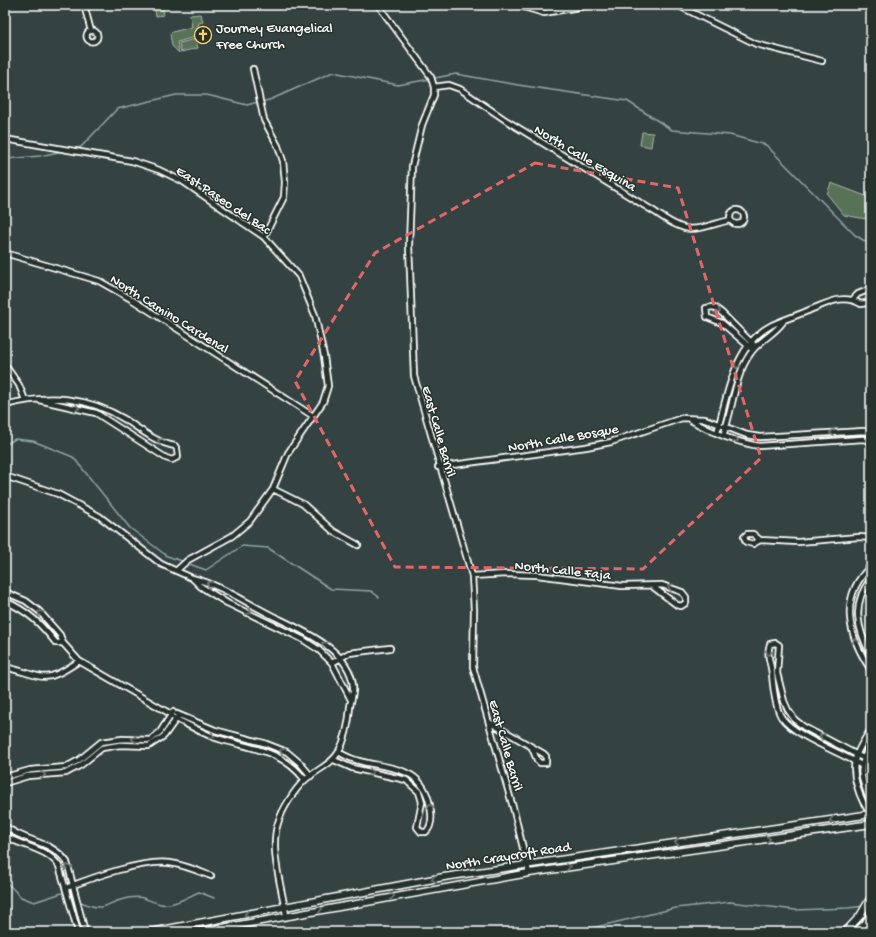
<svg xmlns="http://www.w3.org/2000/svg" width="876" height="937" font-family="'Gochi Hand',sans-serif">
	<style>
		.green { fill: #587258; stroke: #acb8ac }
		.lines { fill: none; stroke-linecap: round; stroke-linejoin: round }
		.stream { stroke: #90a5a6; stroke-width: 1.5 }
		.street-casing { stroke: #fff; stroke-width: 8 }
		.secondary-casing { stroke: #fff; stroke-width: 9 }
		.street { stroke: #26332d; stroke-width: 4.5 }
		.secondary { stroke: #26332d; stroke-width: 6 }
		.oneway { stroke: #727a76 }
		.marked { fill: none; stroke: #e26868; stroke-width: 3; stroke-dasharray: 8 5; stroke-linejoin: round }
		.labels { text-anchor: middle; stroke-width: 3; stroke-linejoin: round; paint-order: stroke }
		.poi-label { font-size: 14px; fill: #fff; stroke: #26332d; text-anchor: start }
		.street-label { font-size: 14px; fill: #fff; stroke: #26332d }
	</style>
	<rect width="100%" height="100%" fill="#354242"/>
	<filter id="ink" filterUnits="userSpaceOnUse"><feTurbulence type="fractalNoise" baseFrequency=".025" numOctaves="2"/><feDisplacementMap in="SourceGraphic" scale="8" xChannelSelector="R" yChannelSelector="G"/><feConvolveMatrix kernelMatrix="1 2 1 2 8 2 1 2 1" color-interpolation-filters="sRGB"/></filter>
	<g filter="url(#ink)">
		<!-- green -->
		<path class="green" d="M 154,5 L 162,5 L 164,15 L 156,16 Z
			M 201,14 L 203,22 L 199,23 L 195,37 L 177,42 L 179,53 L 172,46 L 170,34 L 172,32 L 192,27 L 190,15 Z
			M 196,39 L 198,48 L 181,52 L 179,43 Z
			M 642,132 L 653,133 L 651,147 L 640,145 Z
			M 831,183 L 871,198 L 866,219 L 844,215 L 827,194 Z"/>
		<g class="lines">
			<!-- stream -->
			<path class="stream" d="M 262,102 L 272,99 L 333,72 L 398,85 L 456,74 L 518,85 L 627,101 L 672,130 L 730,135 L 766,145 L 855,235 L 871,245
				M 73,149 L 81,147 L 117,109 L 176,95 L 207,95 L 247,105 L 258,102
				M 5,161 L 6,159 L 40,156 L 63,151
				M 5,445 L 15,439 L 33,441 L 73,457 L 130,528 L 167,556 L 182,561
				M 189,564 L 206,570 L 242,546 L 268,548 L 331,589 L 371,591 L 379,597
				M 5,881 L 21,897 L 34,902 L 62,893 L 66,895
				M 79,901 C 106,914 103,903 128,898 C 145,895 147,901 161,904 C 172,907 189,896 199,892 L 214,898
				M 575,932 L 676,908 L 730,902 L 795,910 L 848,908 L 864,906"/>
			<!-- street casing -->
			<g class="street-casing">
				<path id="street" d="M 84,5 L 91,31
					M 378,5 L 431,77 L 434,87 L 434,95 L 422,125 L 412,166 L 409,245 L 414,376 L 472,576 L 474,610 L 473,667 L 514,811 L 529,873
					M 517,5 L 544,13 L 591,5
					M 677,5 L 756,44 L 822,61
					M86.5 36a5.5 5.5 0 1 1 11 0a5.5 5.5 0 1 1-11 0Z
					M 253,69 L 264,120 L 278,146 L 283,161 L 285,182 L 284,197 L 264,237
					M 434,87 L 449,85 L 460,89 L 507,121 L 655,212 C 689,236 692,230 730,220
					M 5,139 L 132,161 L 159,170 L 182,181 L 264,237 L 299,276 L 308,298 L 315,315 L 324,356 L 328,386 L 323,402 L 288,453 L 273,489 L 250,521 L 232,536 L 188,560 L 177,570
					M730 217a7 7 0 1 1 14 0a7 7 0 1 1-14 0Z
					M 5,253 L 99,281 L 131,299 L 313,416
					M 853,299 L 858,294 L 868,290 L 871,293
					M 753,350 L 722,323 L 707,317 L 706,308 L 714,307 L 722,313 L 756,347
					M 5,365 L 19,385 L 25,400
					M 5,405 C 49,394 87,396 126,420 C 141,430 157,443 175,446 L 177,449 L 178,457 L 172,460 L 166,458 L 96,413 L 39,400
					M 689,419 C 711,432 735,442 759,446 L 863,439 L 871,441
					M 717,433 C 727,396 734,344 772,325 C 785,319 799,315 812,309 C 830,302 843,294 861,304 L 871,302
					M 723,436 C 733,409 734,377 750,354 C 759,340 774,335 783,322
					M 438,467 L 586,447 L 611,442 L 682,418 L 705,419 L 747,435 L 760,437 L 864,431 L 871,433
					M 5,476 L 58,494 L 99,516 L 161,564 L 192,578 L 200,586 L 227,603 L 302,639 L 319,650 L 332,663 L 351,700
					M 273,489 L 303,504 L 333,531 L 358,545
					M 760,540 L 753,534 L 747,534 L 744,537 L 746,542 L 753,544 L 760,540 L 798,542 L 859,537 L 871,538
					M 871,566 C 838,597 848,636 871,670
					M 472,576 L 506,574 L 537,575 L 622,586 L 662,585 L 682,592 L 686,597 L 686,603 L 681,606 L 677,605 L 652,586
					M 192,578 C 221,585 245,602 271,615 C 299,629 350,649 353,686 C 354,692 351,700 350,707 C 349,723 346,739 338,753 C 331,765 316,770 305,780 C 295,789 282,809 278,823 C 269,849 282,888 286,915
					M 871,579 C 851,603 857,629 871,655
					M 5,592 L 26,601 L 39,611 L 60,635 L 63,643 L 79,661 L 169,713
					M 5,601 C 29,612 40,623 56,643 L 63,643
					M 332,663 L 349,653 L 390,648
					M 5,667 C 44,676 43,686 79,661
					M 177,714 L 215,730 L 264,743 L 287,752 L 300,763 L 311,776
					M 174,718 C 187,724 200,732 213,737 C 249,749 280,748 305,780
					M 489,722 L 544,754 L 546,756 L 546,763 L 540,763 L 537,760 L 532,748
					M 871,744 C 856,769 861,778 871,804
					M 334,760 L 352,768 L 406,780 L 419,792 L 422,802 L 417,827 L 421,832 L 426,832 C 433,825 432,815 430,806 C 421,755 371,774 339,752
					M 861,765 C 840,752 796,737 782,718 C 775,709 773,686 772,674 C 771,663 766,656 770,644 L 776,643 L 779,645 L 777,673 L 784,701 L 788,710 L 795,720 L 804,727 L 863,758
					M 5,777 L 30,770 L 66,767 L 79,760 L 101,742 L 122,739 L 150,740 L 160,732 L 173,712
					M 5,783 L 28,776 L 66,773 L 81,765 L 102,748 L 120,745 L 149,746 L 164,736 L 179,715
					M 871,814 C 860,801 849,771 857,754 C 860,746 866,737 871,729
					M 5,826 C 25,843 50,839 67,862 L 85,932
					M 5,836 C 23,847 47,848 59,866 L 78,932
					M 66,888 C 91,878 144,859 170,863 C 185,865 198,871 211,876
					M 506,932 L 509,932"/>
			</g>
			<!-- secondary casing -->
			<g class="secondary-casing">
				<path id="secondary" d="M 151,932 L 444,877 L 871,814
					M 200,932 L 529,873 L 871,824
					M 845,932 L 860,916 L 871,897
					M 856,932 L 865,924 L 871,914"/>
			</g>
			<!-- street -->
			<use href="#street" class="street"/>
			<!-- secondary -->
			<use href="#secondary" class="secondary"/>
		</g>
		<!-- one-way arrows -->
		<defs><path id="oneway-chevron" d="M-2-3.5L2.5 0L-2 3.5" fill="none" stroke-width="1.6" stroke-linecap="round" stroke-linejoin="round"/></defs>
		<g class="oneway">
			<use href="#oneway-chevron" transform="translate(718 311) rotate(32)"/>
			<use href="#oneway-chevron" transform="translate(737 366) rotate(112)"/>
			<use href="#oneway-chevron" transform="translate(77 408) rotate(14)"/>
			<use href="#oneway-chevron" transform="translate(832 433) rotate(177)"/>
			<use href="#oneway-chevron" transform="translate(736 440) rotate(20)"/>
			<use href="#oneway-chevron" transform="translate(160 441) rotate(-152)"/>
			<use href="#oneway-chevron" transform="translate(209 584) rotate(-157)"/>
			<use href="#oneway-chevron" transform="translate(670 587) rotate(-165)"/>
			<use href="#oneway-chevron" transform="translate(249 612) rotate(25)"/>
			<use href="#oneway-chevron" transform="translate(40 613) rotate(-137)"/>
			<use href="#oneway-chevron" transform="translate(855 641) rotate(-110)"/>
			<use href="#oneway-chevron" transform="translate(324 644) rotate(-143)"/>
			<use href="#oneway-chevron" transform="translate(769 653) rotate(95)"/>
			<use href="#oneway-chevron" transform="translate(212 736) rotate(21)"/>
			<use href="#oneway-chevron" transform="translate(822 736) rotate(-152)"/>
			<use href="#oneway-chevron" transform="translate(134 739) rotate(-178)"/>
			<use href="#oneway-chevron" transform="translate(282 751) rotate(-156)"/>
			<use href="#oneway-chevron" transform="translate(371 772) rotate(12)"/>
			<use href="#oneway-chevron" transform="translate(43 775) rotate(-5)"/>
			<use href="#oneway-chevron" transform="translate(430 806) rotate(-101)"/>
			<use href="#oneway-chevron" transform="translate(832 820) rotate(170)"/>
			<use href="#oneway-chevron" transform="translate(768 839) rotate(-8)"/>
			<use href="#oneway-chevron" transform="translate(677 842) rotate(172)"/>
			<use href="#oneway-chevron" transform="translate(68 867) rotate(-108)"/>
			<use href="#oneway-chevron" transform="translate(568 867) rotate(-8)"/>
			<use href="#oneway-chevron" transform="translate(434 879) rotate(170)"/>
			<use href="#oneway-chevron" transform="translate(392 896) rotate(-10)"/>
			<use href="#oneway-chevron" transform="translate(320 909) rotate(-10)"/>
			<use href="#oneway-chevron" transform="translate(247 914) rotate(169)"/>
		</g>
	</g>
	<!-- marked area -->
	<path class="marked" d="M 535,163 L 678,188 L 761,458 L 643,569 L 395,567 L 295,381 L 375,253 Z"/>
	<!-- icons -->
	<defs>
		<g id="church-ring" transform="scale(0.9)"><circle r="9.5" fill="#26332d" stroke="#ffd166" stroke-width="1.5"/><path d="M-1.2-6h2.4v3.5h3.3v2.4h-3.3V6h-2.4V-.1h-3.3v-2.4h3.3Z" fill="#ffd166"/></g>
	</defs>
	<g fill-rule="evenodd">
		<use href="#church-ring" x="203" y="35"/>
	</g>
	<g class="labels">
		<!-- poi labels -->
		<g class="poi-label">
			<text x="216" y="32">Journey Evangelical<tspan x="216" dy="16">Free Church</tspan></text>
		</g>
		<!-- street labels -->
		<g class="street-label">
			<text transform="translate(586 157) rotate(31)" y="5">North Calle Esquina</text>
			<text transform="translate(224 199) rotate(34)" y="5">East Paseo del Bac</text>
			<text transform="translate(170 313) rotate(32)" y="5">North Camino Cardenal</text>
			<text transform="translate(440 431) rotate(74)" y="5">East Calle Barril</text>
			<text transform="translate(563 437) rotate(-10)" y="5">North Calle Bosque</text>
			<text transform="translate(563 569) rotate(6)" y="5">North Calle Faja</text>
			<text transform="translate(507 745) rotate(74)" y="5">East Calle Barril</text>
			<text transform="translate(508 855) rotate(-9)" y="5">North Craycroft Road</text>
		</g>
	</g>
	<!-- margin -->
	<rect width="876" height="937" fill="none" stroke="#26332d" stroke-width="20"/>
	<rect x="10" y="10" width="856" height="917" fill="none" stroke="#fff" stroke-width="1.5" filter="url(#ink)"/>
</svg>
